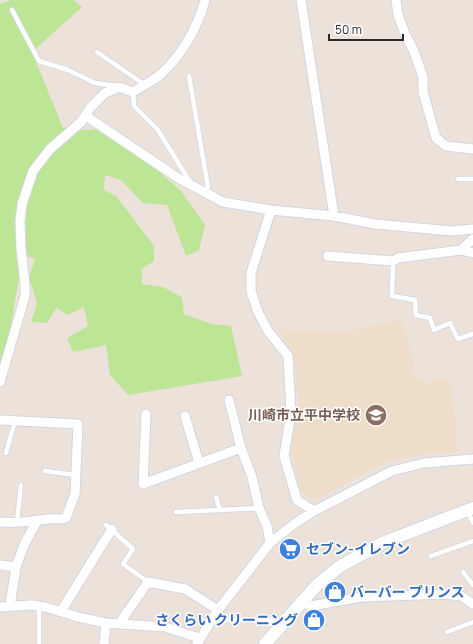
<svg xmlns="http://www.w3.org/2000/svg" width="473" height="644" font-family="Manrope,'Noto Sans JP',sans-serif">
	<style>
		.education { fill: #eeddc9 }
		.green { fill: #bce595 }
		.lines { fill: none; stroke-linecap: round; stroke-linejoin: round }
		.lane-casing { stroke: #d0d6e3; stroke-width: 6 }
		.street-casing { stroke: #d0d6e3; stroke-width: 11 }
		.secondary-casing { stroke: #d0d6e3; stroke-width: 14 }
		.lane { stroke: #fff; stroke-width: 4.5 }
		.street { stroke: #fff; stroke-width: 9 }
		.secondary { stroke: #fff; stroke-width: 12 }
		.labels { text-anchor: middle; stroke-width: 3; stroke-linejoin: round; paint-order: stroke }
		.education-label { font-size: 14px; font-weight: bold; fill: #785e54; stroke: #fff; text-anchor: end }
		.shop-label { font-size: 14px; font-weight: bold; fill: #366cbe; stroke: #fff; text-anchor: start }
	</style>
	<rect width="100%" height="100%" fill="#ece2da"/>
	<!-- education -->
	<path class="education" d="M 396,320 L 403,325 L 413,360 L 415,370 L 411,377 L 432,385 L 432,379 L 445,378 L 451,384 L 458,452 L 432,453 L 387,461 L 319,498 L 311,499 L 301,491 L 291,450 L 299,408 L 294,354 L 278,329 L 345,332 Z"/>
	<!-- green -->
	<path class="green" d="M 11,0 L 73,0 L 82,7 L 32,52 L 63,128 L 85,130 L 106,128 L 140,155 L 181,191 L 205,225 L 199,250 L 186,256 L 167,205 L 143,203 L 121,180 L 105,175 L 104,190 L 116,196 L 154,246 L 154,261 L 142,269 L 142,284 L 163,287 L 182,297 L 184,314 L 211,324 L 231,326 L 242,376 L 128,395 L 110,375 L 106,345 L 73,352 L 67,338 L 88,326 L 84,307 L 68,315 L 56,308 L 47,323 L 31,322 L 37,303 L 29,277 L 35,259 L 23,255 L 8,342 L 0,372 L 0,4 Z"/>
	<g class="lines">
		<!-- lane casing -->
		<g class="lane-casing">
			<path id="lane" d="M 12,10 L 39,61 L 68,70 L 95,83 L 117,86
				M 97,52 L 145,85
				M 189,76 L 208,187 L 205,193
				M 133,92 L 134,106 L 158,130 L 190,182
				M 458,179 L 473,179
				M 393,261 L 392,296 L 415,300 L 416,315 L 430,318 L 434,330 L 450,323 L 458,339 L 473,334
				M 6,453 L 15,421
				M 45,471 L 76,475
				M 216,497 L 220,510
				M 467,510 L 473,523
				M 176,512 L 259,508
				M 17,522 L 21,485
				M 106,525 L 133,549 L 123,564 L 148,582
				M 431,556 L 473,541
				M 463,572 L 473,585
				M 212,620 L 271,620 L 282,624
				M 447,632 L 473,622
				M 39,644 L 39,607"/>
		</g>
		<!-- street casing -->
		<g class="street-casing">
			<path id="street" d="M 301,0 L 334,216
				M 396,0 L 398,15 L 406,36 L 413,49 L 423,77 L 423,92 L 436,138 L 446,146 L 473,149
				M 86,116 L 178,178 L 223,202 L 271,210 L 334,216 L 375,224 L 452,231 L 473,229
				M 271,210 L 251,273 L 251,291 L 258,312 L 268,331 L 288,356 L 291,413 L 284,456 L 297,500 L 314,511
				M 461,250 L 473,239
				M 328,256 L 393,261 L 398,258 L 461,250 L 473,253
				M 0,382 L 25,296 L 25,285 L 21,248 L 20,221 L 22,204 L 33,171 L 50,149 L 81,122 L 90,108 L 105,93 L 119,87 L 133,92 C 142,86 153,81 161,74 C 182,55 198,27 205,0
				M 229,400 L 241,448 L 252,477 L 259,508 L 267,526 L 270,543
				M 146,414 L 143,484 L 241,448
				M 185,416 L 199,463
				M 0,420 L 78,424 L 75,494 L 66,518 C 59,520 53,518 47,519 C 31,521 16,524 0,522
				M 0,565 L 16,567
				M 301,602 L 311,606 L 361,597 L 446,594 L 461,596 L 473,604
				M 10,606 L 16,567 L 24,545 L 37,521
				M 0,607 L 31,605 L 45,607 L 78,617 L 106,623 L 165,627 L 199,638
				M 61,611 L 112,529
				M 119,624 L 148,582 L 185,589 L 218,610
				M 104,644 L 106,623
				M 197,644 L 218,610 L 270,543 L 294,524 L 314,511 L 392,471 L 424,463 L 473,459"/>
		</g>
		<!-- secondary casing -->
		<g class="secondary-casing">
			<path id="secondary" d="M 265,644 L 316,586 L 339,567 L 382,543 L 473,508"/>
		</g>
		<!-- lane -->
		<use href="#lane" class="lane"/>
		<!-- street -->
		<use href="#street" class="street"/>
		<!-- secondary -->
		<use href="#secondary" class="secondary"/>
	</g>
	<!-- icons -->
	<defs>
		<g id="school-disc" transform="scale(1.15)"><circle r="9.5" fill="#8d6e63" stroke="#fff"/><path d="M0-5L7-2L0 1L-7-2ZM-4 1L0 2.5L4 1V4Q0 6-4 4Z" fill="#fff"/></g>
		<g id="supermarket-disc" transform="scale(1.15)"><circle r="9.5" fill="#3f7fe0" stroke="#fff"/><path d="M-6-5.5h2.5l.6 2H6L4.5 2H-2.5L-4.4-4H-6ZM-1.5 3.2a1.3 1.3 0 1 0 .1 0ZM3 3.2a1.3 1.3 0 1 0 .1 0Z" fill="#fff"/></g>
		<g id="shop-disc" transform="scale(1.15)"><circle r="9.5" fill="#3f7fe0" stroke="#fff"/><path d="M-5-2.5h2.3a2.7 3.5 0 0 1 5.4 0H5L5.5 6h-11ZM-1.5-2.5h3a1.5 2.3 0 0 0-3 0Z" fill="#fff"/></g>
	</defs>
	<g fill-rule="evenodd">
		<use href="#school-disc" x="376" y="415"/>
		<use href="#supermarket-disc" x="290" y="549"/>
		<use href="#shop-disc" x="335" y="592"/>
		<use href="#shop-disc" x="314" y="620"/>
	</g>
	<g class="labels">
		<!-- education labels -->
		<g class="education-label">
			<text x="360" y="420">川崎市立平中学校</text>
		</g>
		<!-- shop labels -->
		<g class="shop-label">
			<text x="306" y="554">セブン-イレブン</text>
			<text x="350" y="597">バーバー プリンス</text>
			<text x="298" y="625" text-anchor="end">さくらい クリーニング</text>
		</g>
	</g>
	<!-- scale -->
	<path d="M329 34v6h74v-6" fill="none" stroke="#292929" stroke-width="2"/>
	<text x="335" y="34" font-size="12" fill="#292929" stroke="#ffffff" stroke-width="3" paint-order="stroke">50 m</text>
</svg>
